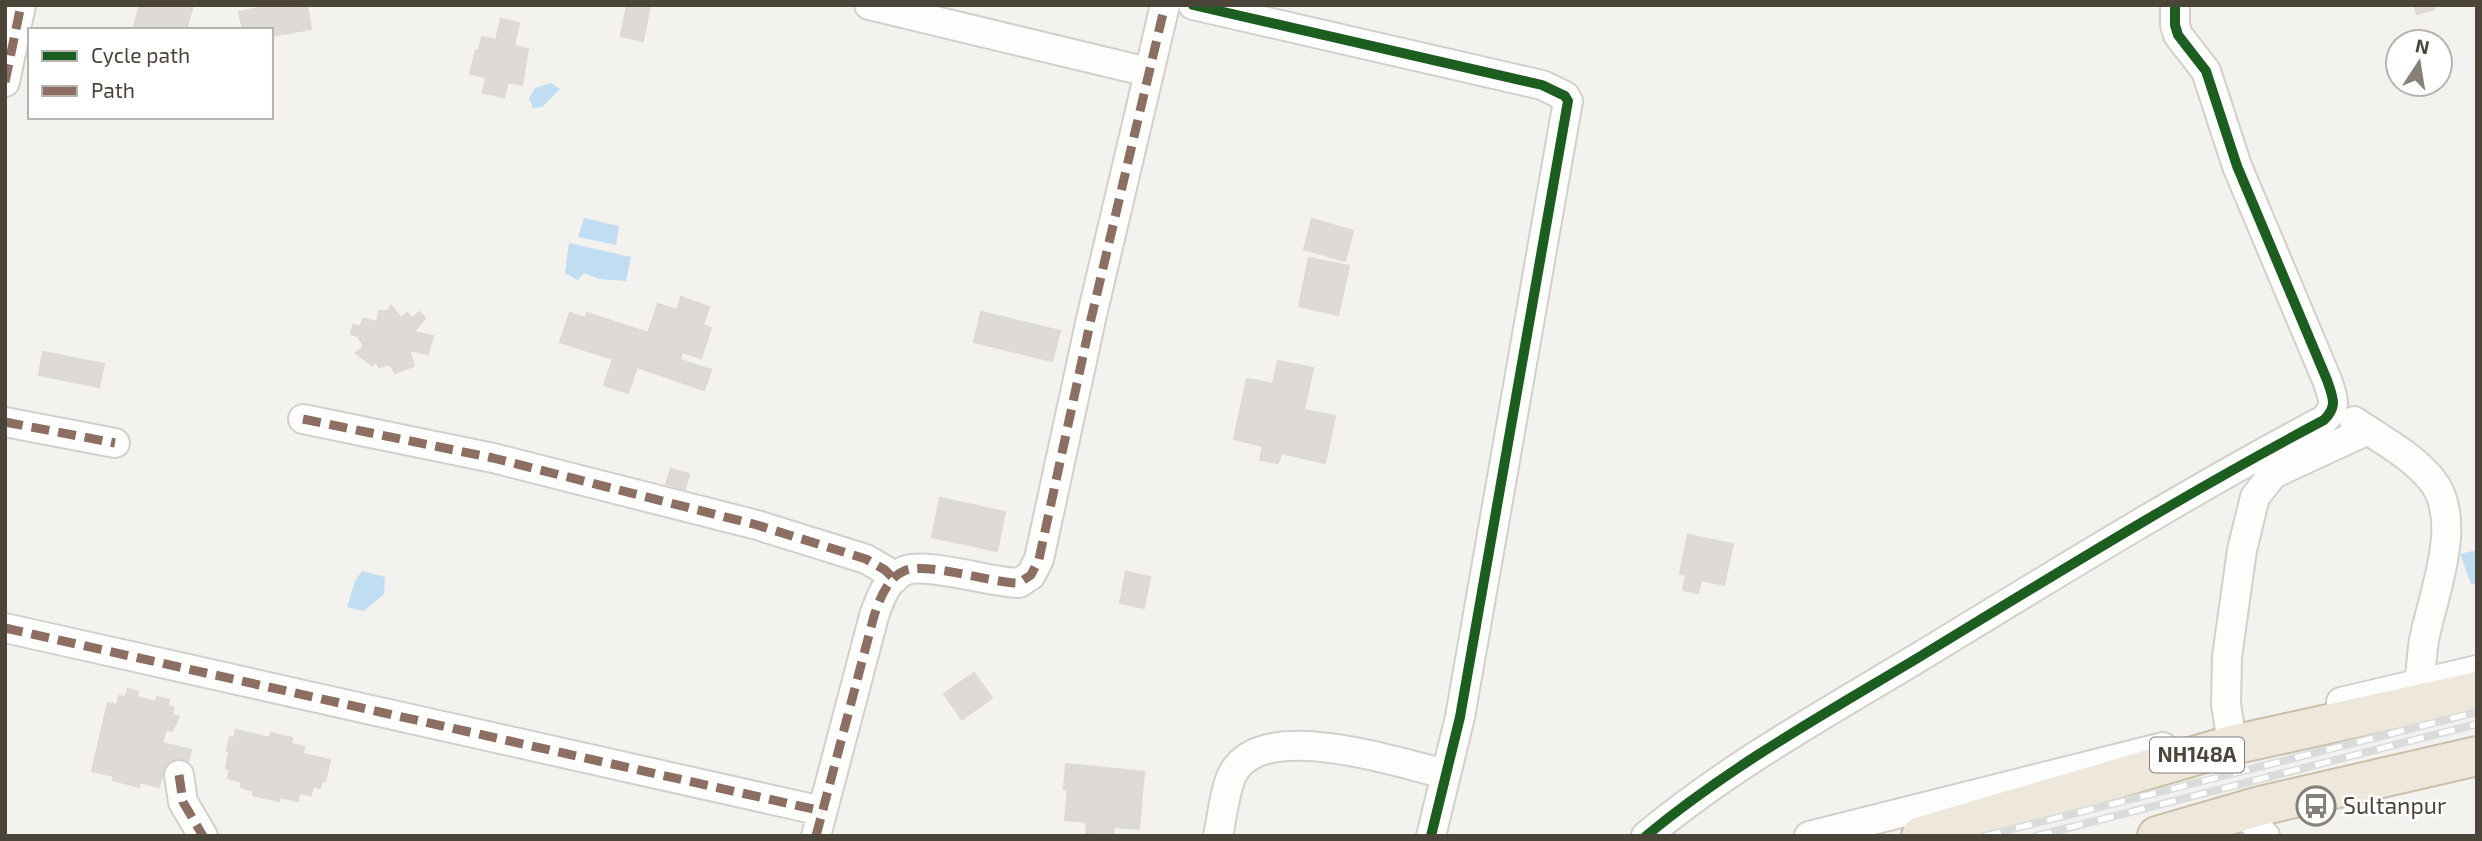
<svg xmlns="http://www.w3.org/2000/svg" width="2482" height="841" font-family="'Exo 2',sans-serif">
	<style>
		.water { fill: #c0ddf1 }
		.building { fill: #dedbd6; stroke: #dcd9d4; stroke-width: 2 }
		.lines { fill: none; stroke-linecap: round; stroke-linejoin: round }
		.minor-casing { stroke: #d2d0cb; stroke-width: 32 }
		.highway-casing { stroke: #ccbfa9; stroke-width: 42 }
		.minor { stroke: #fdfdfc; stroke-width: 28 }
		.highway { stroke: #ede8db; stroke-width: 38 }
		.rail-casing { stroke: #dbdbda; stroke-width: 8 }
		.rail { stroke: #fff; stroke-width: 5; stroke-dasharray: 16; stroke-linecap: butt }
		.quiet { stroke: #8d6e63; stroke-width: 9; stroke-dasharray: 18 9; stroke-linecap: butt }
		.cycleway-casing { stroke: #fff; stroke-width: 15 }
		.cycleway { stroke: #1b5e20; stroke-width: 10 }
		.labels { text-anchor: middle; stroke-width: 5; stroke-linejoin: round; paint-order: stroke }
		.shield { fill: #fff; stroke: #817c74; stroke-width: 2 }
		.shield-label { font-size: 21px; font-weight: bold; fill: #4b4439 }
		.poi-label { font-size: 23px; fill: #4b4439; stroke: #fff; text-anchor: start }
	</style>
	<rect width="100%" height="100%" fill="#f4f2ee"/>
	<!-- water -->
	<path class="water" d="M 551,83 L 560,89 L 542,107 L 533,108 L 529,98 L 535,88 Z
		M 584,218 L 619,226 L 616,245 L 578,237 Z
		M 569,243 L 631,257 L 626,281 L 599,279 L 584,273 L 578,280 L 565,273 Z
		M 2477,550 L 2477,583 L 2471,584 L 2460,554 Z
		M 362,571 L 385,577 L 384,594 L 364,611 L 347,607 L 355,581 Z"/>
	<!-- building -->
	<path class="building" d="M 140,5 L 193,5 L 186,30 L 133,30 Z
		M 264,5 L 286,5 L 286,8 L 307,5 L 311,29 L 271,36 L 271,30 L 243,30 L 239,12 L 264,7 Z
		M 627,5 L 650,5 L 643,41 L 621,36 Z
		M 2414,5 L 2433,5 L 2434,9 L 2417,14 Z
		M 501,19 L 519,23 L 514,46 L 528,49 L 522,85 L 508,82 L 504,97 L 483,93 L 486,77 L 470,74 L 476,50 L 479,51 L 482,37 L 496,40 Z
		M 1312,219 L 1353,231 L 1345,261 L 1304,249 Z
		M 1309,258 L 1349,266 L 1338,315 L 1299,306 Z
		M 681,297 L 709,307 L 703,325 L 711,328 L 701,358 L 682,352 L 680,360 L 711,370 L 704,390 L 637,367 L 628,393 L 604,385 L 613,359 L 560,342 L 570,313 L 585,318 L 587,313 L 648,333 L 658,304 L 677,310 Z
		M 391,306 L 401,318 L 407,313 L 413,319 L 419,312 L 425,318 L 414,332 L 433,336 L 428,354 L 409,350 L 414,366 L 395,373 L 390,364 L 379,367 L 376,362 L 372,365 L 356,353 L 364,346 L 358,336 L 351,334 L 353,325 L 360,327 L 363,319 L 377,322 L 379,311 L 388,311 Z
		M 981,312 L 1060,331 L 1052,361 L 974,342 Z
		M 43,352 L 104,364 L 99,387 L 39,375 Z
		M 1278,361 L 1313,368 L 1304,410 L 1335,416 L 1325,463 L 1281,453 L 1278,463 L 1260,460 L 1263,446 L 1234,439 L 1247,379 L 1273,384 Z
		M 671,469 L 689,474 L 685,489 L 666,484 Z
		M 940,498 L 1005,512 L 997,551 L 932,537 Z
		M 1688,535 L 1733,544 L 1724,585 L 1701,580 L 1698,593 L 1683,590 L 1686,575 L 1680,574 Z
		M 1126,572 L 1150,577 L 1144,608 L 1120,603 Z
		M 974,673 L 992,698 L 962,719 L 944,694 Z
		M 128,689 L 138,692 L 136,697 L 155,702 L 157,697 L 169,700 L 168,706 L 174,708 L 172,715 L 179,717 L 172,731 L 166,730 L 162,743 L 191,750 L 185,772 L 164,767 L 159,787 L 140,782 L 139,787 L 113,780 L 114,776 L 92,771 L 108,703 L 117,705 L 119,696 L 126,697 Z
		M 236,730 L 270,738 L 271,733 L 292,738 L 291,744 L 304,747 L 303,754 L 330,760 L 325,781 L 322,780 L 320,788 L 313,786 L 311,795 L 299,793 L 298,801 L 280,797 L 279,801 L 253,795 L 254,791 L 241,787 L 242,782 L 228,778 L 230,769 L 226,768 L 229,752 L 227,751 L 230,737 L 234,738 Z
		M 1066,764 L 1144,772 L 1139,829 L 1114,827 L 1113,836 L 1086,833 L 1087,822 L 1065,820 L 1068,790 L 1064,789 Z"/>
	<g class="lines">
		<!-- minor casing -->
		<g class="minor-casing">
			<path id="minor" d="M 869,5 L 1148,72
				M 1193,5 L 1542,85 L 1565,96 L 1568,101 L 1460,717 L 1431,836
				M 5,82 L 21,5
				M 303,419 L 493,458 L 757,525 L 866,559 L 885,570 L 894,579
				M 2354,421 C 2379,438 2411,455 2431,479 C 2465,519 2433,594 2424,640 C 2422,654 2421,669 2419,683
				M 5,422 L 115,443
				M 5,628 L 822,811
				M 2341,702 L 2477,670
				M 2228,746 L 2230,730 L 2226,704 L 2227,657 L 2242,550 L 2255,497 L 2273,474 L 2368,430
				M 179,775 L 183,802 L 203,836
				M 2244,812 L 2265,836
				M 816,836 L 874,616 C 879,601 887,578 904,571 C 925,561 991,583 1019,583 L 1031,575 L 1039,559 L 1091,319 L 1165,5
				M 1218,836 C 1222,818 1225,788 1233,773 C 1264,717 1397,763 1446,774
				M 1646,836 C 1730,766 1828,712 1921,656 C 2054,575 2186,493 2324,420 C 2338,406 2333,398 2327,380 L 2237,166 L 2206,71 L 2178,35 L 2175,25 L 2175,5
				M 1809,836 L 2163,747"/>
		</g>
		<!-- highway casing -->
		<g class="highway-casing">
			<path id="highway" d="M 1921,836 L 2228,746 L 2477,691
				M 2157,836 L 2260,806 L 2477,756"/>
		</g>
		<!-- minor -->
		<use href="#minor" class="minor"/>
		<!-- highway -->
		<use href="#highway" class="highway"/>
		<!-- rail casing -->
		<g class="rail-casing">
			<path id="rail" d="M 1985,836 L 2477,712
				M 2036,836 L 2477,724"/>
		</g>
		<!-- rail -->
		<use href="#rail" class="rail"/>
		<!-- quiet -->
		<path class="quiet" d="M 5,82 L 21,5
			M 303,419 L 493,458 L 757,525 L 866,559 L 885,570 L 894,579
			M 5,422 L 115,443
			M 5,628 L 822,811
			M 179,775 L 183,802 L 203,836
			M 816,836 L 874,616 C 879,601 887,578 904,571 C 925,561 991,583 1019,583 L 1031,575 L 1039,559 L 1091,319 L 1165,5"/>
		<!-- cycleway casing -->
		<g class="cycleway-casing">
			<path id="cycleway" d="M 1193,5 L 1542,85 L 1565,96 L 1568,101 L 1460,717 L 1431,836
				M 1646,836 C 1730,766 1828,712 1921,656 C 2054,575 2186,493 2324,420 C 2338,406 2333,398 2327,380 L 2237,166 L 2206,71 L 2178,35 L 2175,25 L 2175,5"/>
		</g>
		<!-- cycleway -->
		<use href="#cycleway" class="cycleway"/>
	</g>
	<!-- icons -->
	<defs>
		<g id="bus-ring" transform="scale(2.0125)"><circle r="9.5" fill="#fff" stroke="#868178" stroke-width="1.5"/><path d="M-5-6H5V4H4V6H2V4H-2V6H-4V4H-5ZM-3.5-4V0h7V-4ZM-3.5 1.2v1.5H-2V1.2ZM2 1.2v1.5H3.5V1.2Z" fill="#868178"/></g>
	</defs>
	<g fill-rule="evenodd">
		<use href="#bus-ring" x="2316" y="806"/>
	</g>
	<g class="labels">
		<!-- shield labels -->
		<rect class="shield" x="2150" y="737.5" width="94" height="35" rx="5"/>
		<g class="shield-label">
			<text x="2197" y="762">NH148A</text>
		</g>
		<!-- poi labels -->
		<g class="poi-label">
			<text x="2343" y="814">Sultanpur</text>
		</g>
	</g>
	<!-- border -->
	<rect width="2482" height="841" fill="none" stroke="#4b4439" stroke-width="14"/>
	<!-- legend -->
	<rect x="28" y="28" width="245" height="91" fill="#ffffff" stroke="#b7b4b0" stroke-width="2"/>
	<rect x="42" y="51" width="35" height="10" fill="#1b5e20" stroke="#b7b4b0" stroke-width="2"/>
	<text x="91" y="63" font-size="21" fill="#4b4439">Cycle path</text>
	<rect x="42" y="86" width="35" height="10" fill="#8d6e63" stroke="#b7b4b0" stroke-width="2"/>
	<text x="91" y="98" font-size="21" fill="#4b4439">Path</text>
	<!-- north arrow -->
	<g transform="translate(2419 63) rotate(12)"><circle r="33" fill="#ffffff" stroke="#b7b4b0" stroke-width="2"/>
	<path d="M0-5L12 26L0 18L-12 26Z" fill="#868178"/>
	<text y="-10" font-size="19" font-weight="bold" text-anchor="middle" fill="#4b4439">N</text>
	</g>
</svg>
